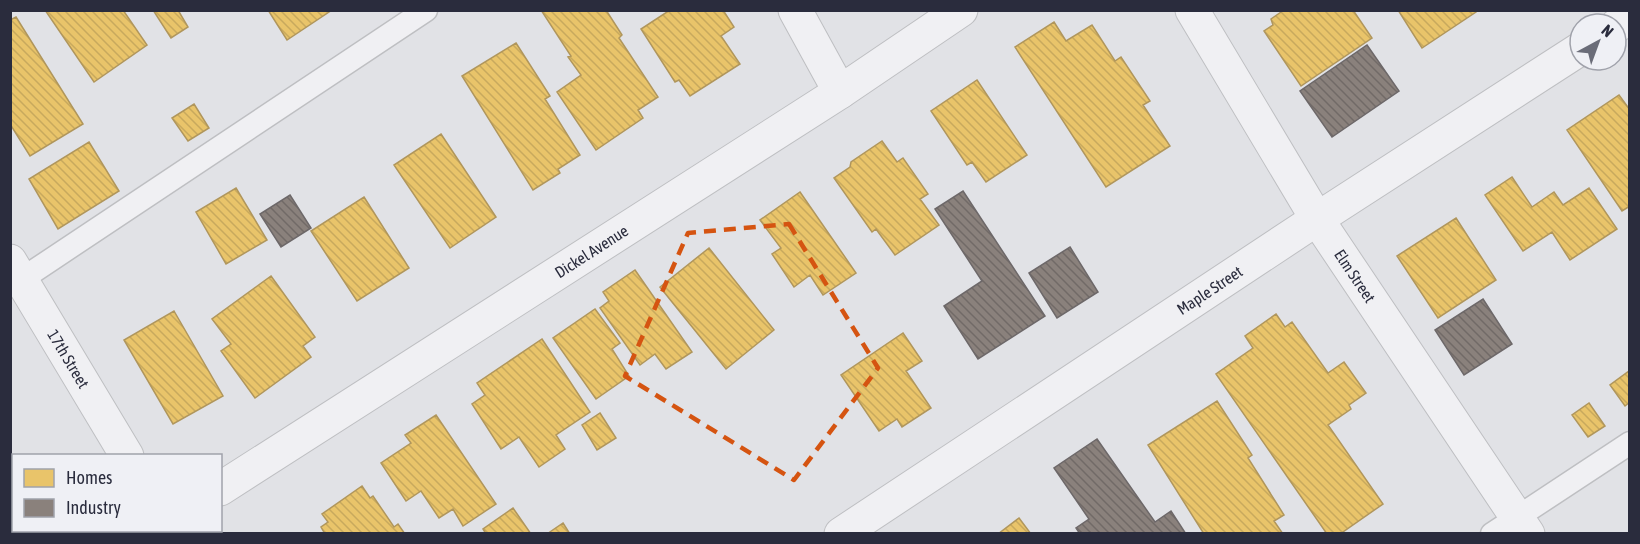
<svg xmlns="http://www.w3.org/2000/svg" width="1640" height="544" font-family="'Asap Condensed',sans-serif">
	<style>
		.homes { fill: url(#homes-back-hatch); stroke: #b0965c; stroke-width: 1.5 }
		.industry { fill: url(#industry-back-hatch); stroke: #6d6869; stroke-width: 1.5 }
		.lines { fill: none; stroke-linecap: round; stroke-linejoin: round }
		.service-casing { stroke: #bebfc2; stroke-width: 25 }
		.minor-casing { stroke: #bebfc2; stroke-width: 35 }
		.service { stroke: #f0f0f3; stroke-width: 22 }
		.minor { stroke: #f0f0f3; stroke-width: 33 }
		.marked { fill: none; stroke: #d55411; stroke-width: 4.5; stroke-dasharray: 12 8; stroke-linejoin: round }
		.labels { text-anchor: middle; stroke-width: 6; stroke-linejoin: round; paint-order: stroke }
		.street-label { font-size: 16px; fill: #2a2c3d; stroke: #eff0f5 }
	</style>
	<defs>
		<pattern id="homes-back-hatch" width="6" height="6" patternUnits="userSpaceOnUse" patternTransform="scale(1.5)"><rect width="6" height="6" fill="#e9c46a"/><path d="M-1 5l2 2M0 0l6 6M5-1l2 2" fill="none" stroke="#c8a95d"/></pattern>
		<pattern id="industry-back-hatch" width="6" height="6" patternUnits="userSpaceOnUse" patternTransform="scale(1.5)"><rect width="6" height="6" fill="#8a817c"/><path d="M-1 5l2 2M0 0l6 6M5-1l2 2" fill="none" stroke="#716a67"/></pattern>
	</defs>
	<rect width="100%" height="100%" fill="#e1e2e6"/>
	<!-- homes -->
	<path class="homes" d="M 45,10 L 123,10 L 147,45 L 94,82 Z
		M 153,10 L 178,10 L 188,27 L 171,38 Z
		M 268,10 L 332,10 L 287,40 Z
		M 541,10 L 606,10 L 622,35 L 619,38 L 658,97 L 638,110 L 643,118 L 596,150 L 557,92 L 581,75 L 568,57 L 571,56 Z
		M 670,10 L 723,10 L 734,27 L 721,36 L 740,64 L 690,96 L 679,80 L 675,82 L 641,29 Z
		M 1284,10 L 1353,10 L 1372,38 L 1301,86 L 1264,31 L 1273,25 L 1271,19 Z
		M 1398,10 L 1475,10 L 1476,12 L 1422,48 Z
		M 16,17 L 83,124 L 30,156 L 10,124 L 10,20 Z
		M 1054,22 L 1066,41 L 1092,25 L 1115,61 L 1121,57 L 1150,101 L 1143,105 L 1170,146 L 1106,187 L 1015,47 Z
		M 516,43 L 550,96 L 545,99 L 580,155 L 558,169 L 560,173 L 533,190 L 462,76 Z
		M 977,80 L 1027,155 L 986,182 L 972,162 L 967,165 L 931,111 Z
		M 1619,95 L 1630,110 L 1630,206 L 1622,211 L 1567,130 Z
		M 194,104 L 209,128 L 188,141 L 172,118 Z
		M 441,134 L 496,217 L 450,248 L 394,165 Z
		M 882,141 L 897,162 L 903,158 L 928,194 L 920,199 L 939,225 L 895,255 L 876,229 L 872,232 L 834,178 L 850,167 L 851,162 Z
		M 89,142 L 119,191 L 58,229 L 29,179 Z
		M 1512,177 L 1532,207 L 1554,192 L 1563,205 L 1589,188 L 1617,229 L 1570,260 L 1552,232 L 1523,251 L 1485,195 Z
		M 236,188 L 267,240 L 226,264 L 196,212 Z
		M 800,192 L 856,273 L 823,295 L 810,275 L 794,287 L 772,254 L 781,248 L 760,220 Z
		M 364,197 L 409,268 L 357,301 L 311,231 Z
		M 1456,218 L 1496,280 L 1438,318 L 1397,256 Z
		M 709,248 L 774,330 L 726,369 L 660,287 Z
		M 635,270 L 692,352 L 666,369 L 655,354 L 640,365 L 600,308 L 609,301 L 603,292 Z
		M 271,276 L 315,337 L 303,346 L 311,357 L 255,398 L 221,351 L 231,344 L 212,319 Z
		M 595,309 L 620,343 L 612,349 L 629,376 L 596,399 L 553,338 Z
		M 174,311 L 223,396 L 173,424 L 124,340 Z
		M 1276,314 L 1285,327 L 1292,322 L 1328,373 L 1344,362 L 1366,393 L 1349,405 L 1351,409 L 1328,425 L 1383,504 L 1340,534 L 1327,534 L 1216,374 L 1253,348 L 1245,336 Z
		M 903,333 L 922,361 L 906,371 L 931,408 L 902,427 L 897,419 L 879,431 L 841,375 Z
		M 542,339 L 590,412 L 556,435 L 565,449 L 539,467 L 519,437 L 501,449 L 472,404 L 485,395 L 477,383 Z
		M 1629,371 L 1630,402 L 1625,406 L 1610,385 Z
		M 1217,401 L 1252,455 L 1248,458 L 1284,515 L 1274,521 L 1283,534 L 1204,534 L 1148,445 Z
		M 1589,403 L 1605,426 L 1588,437 L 1572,415 Z
		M 600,413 L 616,438 L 597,450 L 582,425 Z
		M 436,415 L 496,504 L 463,526 L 453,509 L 439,518 L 421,491 L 406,501 L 381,463 L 411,443 L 405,435 Z
		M 362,486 L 370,498 L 373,496 L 394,527 L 398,524 L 405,534 L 325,534 L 321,527 L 328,522 L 322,514 Z
		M 14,507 L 14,530 L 40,530 L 43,534 L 10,534 L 10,510 Z
		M 513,508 L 531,534 L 486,534 L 483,529 Z
		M 1019,518 L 1031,534 L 998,534 Z
		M 563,523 L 570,534 L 547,534 Z"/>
	<!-- industry -->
	<path class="industry" d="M 1367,45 L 1399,91 L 1332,137 L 1300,91 Z
		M 963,191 L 1045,316 L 978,359 L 944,306 L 982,281 L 935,209 Z
		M 290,195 L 311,228 L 281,247 L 260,214 Z
		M 1070,247 L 1098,292 L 1057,318 L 1029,273 Z
		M 1483,299 L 1512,344 L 1464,375 L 1435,330 Z
		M 1097,439 L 1155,522 L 1171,511 L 1186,534 L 1080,534 L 1076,528 L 1089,519 L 1054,468 Z"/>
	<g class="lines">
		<!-- service casing -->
		<g class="service-casing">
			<path id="service" d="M 22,279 L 426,10
				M 1492,534 L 1630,443"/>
		</g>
		<!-- minor casing -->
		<g class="minor-casing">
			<g id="minor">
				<path d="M 795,10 L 840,92"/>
				<path id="s1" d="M 1192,10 L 1317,219 L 1528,534"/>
				<path d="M 1616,26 L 1630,17"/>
				<path id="s2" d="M 10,261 L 127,456"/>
				<path id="s3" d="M 220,489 L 840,92 L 961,10"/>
				<path d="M 172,530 L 174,534"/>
				<path id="s4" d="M 841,534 L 1317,219 L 1580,49"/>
			</g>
		</g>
		<!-- service -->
		<use href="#service" class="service"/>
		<!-- minor -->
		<use href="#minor" class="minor"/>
	</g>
	<!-- marked area -->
	<path class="marked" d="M 789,224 L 878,368 L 794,480 L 625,376 L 688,233 Z"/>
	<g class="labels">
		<!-- street labels -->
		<g class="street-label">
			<text dy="6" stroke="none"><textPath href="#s3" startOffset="441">Dickel Avenue</textPath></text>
			<text dy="6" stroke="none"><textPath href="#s1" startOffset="312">Elm Street</textPath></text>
			<text dy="6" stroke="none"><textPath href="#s4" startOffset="442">Maple Street</textPath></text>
			<text dy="6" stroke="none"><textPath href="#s2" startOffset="114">17th Street</textPath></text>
		</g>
	</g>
	<!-- border -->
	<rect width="1640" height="544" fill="none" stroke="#2a2c3d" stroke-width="24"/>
	<!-- legend -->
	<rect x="12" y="454" width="210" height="78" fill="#eff0f5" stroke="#a0a2ab" stroke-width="1.5"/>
	<rect x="24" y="469" width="30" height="18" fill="#e9c46a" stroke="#a0a2ab" stroke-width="1.5"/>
	<text x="66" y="484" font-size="18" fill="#2a2c3d">Homes</text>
	<rect x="24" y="499" width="30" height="18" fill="#8a817c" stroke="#a0a2ab" stroke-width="1.5"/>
	<text x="66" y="514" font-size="18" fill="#2a2c3d">Industry</text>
	<!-- north arrow -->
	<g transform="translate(1598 42) rotate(41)"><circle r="28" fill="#eff0f5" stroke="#a0a2ab" stroke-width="1.5"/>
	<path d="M0-4.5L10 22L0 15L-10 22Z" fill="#6a6c78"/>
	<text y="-9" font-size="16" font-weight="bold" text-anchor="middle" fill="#2a2c3d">N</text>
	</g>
</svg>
